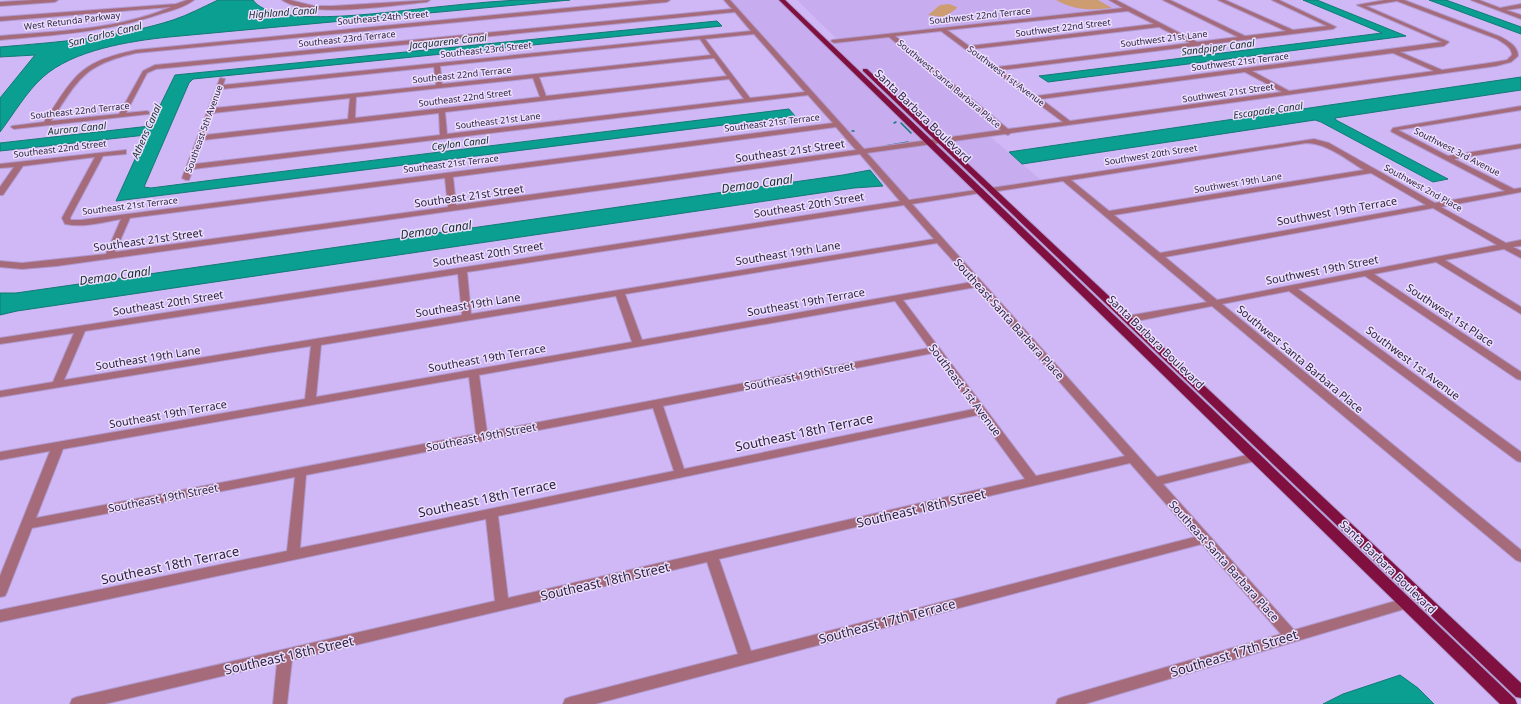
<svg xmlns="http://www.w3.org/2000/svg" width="1521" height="704" font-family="'Noto Sans',sans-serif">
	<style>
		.built { fill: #c7acf0 }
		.green { fill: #cd9c70 }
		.water { fill: #0a9f90; stroke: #137975 }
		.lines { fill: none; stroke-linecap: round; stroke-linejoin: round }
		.stream { stroke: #137975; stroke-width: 1.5 }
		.minor-casing { stroke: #af99cf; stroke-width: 2 }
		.major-casing { stroke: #af99cf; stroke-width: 2 }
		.minor { fill: #a66b7a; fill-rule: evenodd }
		.major { fill: #7f103f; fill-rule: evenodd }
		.labels { text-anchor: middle; stroke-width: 3; stroke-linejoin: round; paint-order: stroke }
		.far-street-label { font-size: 9px; fill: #291f37; stroke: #ebdeff }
		.far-water-label { font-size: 10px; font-style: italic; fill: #182e2a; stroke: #ebdeff }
		.street-label { font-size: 11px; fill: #291f37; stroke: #ebdeff }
		.water-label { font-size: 12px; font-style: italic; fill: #182e2a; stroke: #ebdeff }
		.near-street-label { font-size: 13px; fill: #291f37; stroke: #ebdeff }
	</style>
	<rect width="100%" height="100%" fill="#d0b7f5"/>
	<!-- built -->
	<path class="built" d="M 730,0 L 779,0 L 823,43 L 891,36 L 945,84 L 987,117 L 999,130 L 987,134 L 1041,180 L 916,199 L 907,197 Z
		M 797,0 L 1111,0 L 1123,6 L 1123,8 L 841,39 L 835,37 Z"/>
	<!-- green -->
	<path class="green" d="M 1056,0 L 1098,0 L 1112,8 C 1089,10 1076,11 1056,0 Z
		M 949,4 L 957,7 L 956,9 L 944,17 L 928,15 L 940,5 Z"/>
	<!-- water -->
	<path class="water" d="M 218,0 L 253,0 C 272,28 378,13 409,10 C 445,6 482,2 518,0 C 535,0 553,0 570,0 L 169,37 C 130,41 73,50 43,77 C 27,91 13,115 0,132 L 0,98 L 35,55 L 0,57 L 0,47 C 58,42 117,38 173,20 C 188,15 203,7 218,0 Z
		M 1303,0 L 1317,0 L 1406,36 L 1048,82 L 1039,76 L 1382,33 Z
		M 1429,0 L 1446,0 L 1521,27 L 1521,34 Z
		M 717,21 L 722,26 L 193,79 L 189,83 L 144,187 L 151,188 L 213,180 L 789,109 L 795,116 L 116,201 L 146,135 L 0,151 L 0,143 L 150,126 L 175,75 Z
		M 1521,77 L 1521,90 L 1335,118 L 1336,120 L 1448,179 L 1433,182 L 1321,122 L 1315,120 L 1022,164 L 1009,152 Z
		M 870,170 L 883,186 L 854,188 L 17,311 L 0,315 L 0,293 L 16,293 L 72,285 L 843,175 Z
		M 1400,675 L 1418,688 L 1434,704 L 1323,704 L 1343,694 Z"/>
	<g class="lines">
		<!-- stream -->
		<path class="stream" d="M 894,123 L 896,122
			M 901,123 L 911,133
			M 852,131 L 854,131
			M 885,146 L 908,142"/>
		<!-- minor casing -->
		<g class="minor-casing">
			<path id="minor" d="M 33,0 L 58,0 L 55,2 L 0,6 L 0,2 Z
				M 187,0 L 194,0 C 185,7 171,11 160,14 C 108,32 54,35 0,40 L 0,36 C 57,31 117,30 171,7 L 0,21 L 0,17 L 176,4 Z
				M 282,0 L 290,0 L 314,6 L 333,6 L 430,0 L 427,2 C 393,5 310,19 282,0 Z
				M 650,0 L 670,0 L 667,2 L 136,53 C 83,65 79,79 51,121 L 119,114 L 143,71 L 155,65 L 732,9 L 724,0 L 730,0 L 864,149 L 1001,130 L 889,37 L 834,43 L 831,41 L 832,40 L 1123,8 L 1109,0 L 1116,0 L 1197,42 L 1238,37 L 1163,0 L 1170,0 L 1245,36 L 1286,31 L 1218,0 L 1225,0 L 1293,30 L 1327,26 L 1272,0 L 1279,0 L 1336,27 L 1333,29 L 1001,70 L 1036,96 L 1442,42 L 1357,5 L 1385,0 L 1404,0 L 1501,37 C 1508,41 1518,46 1518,56 L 1511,62 L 1496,66 L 1011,133 L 1008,135 L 1005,134 L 867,153 L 909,200 L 983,189 L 984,191 L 980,193 L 912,204 L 1157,477 L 1255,453 L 1259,454 L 1261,457 L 1259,460 L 1163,484 L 1294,630 L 1406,598 L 1411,599 L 1413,603 L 1411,607 L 1085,704 L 1056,704 L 1058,699 L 1063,697 L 1281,634 L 1202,544 L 595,704 L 563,704 L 565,699 L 570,697 L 738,654 L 707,562 L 292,660 L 287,704 L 273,704 L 277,663 L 105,704 L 70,704 L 72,699 L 77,697 L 495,601 L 486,519 L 0,622 L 0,610 L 287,551 L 295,477 L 32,528 L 7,592 L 5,596 L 0,597 L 0,576 L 50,451 L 0,460 L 0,452 L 305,399 L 311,346 L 0,397 L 0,391 L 53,382 L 74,333 L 0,344 L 0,338 L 900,201 L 860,154 L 57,266 L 22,269 L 0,267 L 0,261 L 22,263 L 106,254 L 121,219 C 104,222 83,228 65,224 L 62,218 L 95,157 L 23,166 L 3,195 L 0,195 L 0,187 L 14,167 L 0,168 L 0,164 L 126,150 L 126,154 L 103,156 L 70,218 L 71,220 L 81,220 L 833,123 L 808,95 L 193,169 L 189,180 L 186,180 L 182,178 L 220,78 L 225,79 L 223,85 L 751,31 L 735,12 L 156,69 L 147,73 L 126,113 L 147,111 L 149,112 L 149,114 L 14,129 L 11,127 L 12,126 L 44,122 C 75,76 78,62 136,50 ZM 1397,1 L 1497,39 C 1503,43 1512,47 1512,55 L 1507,60 L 1496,62 L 1442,70 L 1400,52 L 1444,46 L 1449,42 L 1366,6 ZM 1128,11 L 1154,24 L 969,46 L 947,30 ZM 1159,27 L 1190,43 L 997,67 L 973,49 ZM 941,31 L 1063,122 L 1008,129 L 895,36 ZM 754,34 L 805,92 L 750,98 L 705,39 ZM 700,39 L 711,55 L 442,84 L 440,66 ZM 1393,53 L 1434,71 L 1289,91 L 1252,71 ZM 714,58 L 727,76 L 546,96 L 539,77 ZM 434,67 L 436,85 L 215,108 L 222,89 ZM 1245,72 L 1282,92 L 1070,121 L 1041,99 ZM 533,78 L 540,97 L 355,118 L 356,97 ZM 729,79 L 744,99 L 447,134 L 445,112 ZM 350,98 L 348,119 L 205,135 L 213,113 ZM 439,113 L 440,135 L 195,164 L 203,140 ZM 836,127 L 856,150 L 456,205 L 453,177 ZM 445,178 L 448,207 L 115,252 L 130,218 ZM 904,205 L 934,239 L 471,314 L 467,272 ZM 937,243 L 972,282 L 642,340 L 625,294 ZM 458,274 L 462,315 L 64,380 L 85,331 ZM 976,287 L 1125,456 L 1036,476 L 903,300 ZM 616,296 L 632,342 L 316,397 L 321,345 ZM 895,301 L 929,348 L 487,432 L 479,375 ZM 933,353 L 974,409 L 684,469 L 663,406 ZM 469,377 L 476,434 L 36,518 L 63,449 ZM 653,408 L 674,471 L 300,548 L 306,475 ZM 978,415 L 1025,479 L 508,598 L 498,516 ZM 1130,463 L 1195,537 L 751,651 L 719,559 Z
				M 1471,0 L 1479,0 L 1500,8 L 1521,4 L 1521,8 L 1506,10 L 1521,15 L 1521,19 Z
				M 1521,106 L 1521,110 L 1398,130 L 1448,156 L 1521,144 L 1521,148 L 1454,159 L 1514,189 L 1521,188 L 1521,192 L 1441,207 L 1506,243 L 1521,240 L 1521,246 L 1513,247 L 1521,251 L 1521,258 L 1504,249 L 1445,260 L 1521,307 L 1521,314 L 1436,262 L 1374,274 L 1521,372 L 1521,380 L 1517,379 L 1365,276 L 1298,289 L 1521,452 L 1521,462 L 1517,461 L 1289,291 L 1222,304 L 1521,550 L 1521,562 L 1516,560 L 1212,306 L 1137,321 L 1124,321 L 1122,319 L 1124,317 L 1127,316 L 1207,302 L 1063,181 L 991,192 L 987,190 L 991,188 L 1314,139 L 1329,143 L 1435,203 L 1505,191 L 1392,132 L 1391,131 L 1393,128 ZM 1306,143 C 1327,143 1347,160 1364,170 L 1109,211 L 1071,180 ZM 1371,173 L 1426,205 L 1160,253 L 1114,215 ZM 1433,208 L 1497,245 L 1217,300 L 1165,257 Z"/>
		</g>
		<!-- major casing -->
		<g class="major-casing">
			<path id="major" d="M 779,0 L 785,0 L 1515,699 L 1517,704 L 1500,704 Z
				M 863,69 L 867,69 L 1521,683 L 1521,698 L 1516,697 L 863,71 Z"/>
		</g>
		<!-- minor -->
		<use href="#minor" class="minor"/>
		<!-- major -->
		<use href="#major" class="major"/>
	</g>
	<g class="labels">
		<!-- far-street labels -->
		<g class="far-street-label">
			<text transform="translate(980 16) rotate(-6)" y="3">Southwest 22nd Terrace</text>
			<text transform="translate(383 18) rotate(-5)" y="3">Southeast 24th Street</text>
			<text transform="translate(72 21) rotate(-7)" y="3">West Retunda Parkway</text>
			<text transform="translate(1063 28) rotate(-7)" y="3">Southwest 22nd Street</text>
			<text transform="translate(347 39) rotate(-6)" y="3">Southeast 23rd Terrace</text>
			<text transform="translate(1164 39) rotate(-7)" y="3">Southwest 21st Lane</text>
			<text transform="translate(486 50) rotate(-6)" y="3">Southeast 23rd Street</text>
			<text transform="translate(1240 62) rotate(-7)" y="3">Southwest 21st Terrace</text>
			<text transform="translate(462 75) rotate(-6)" y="3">Southeast 22nd Terrace</text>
			<text transform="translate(1006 76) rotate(37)" y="3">Southwest 1st Avenue</text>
			<text transform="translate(949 84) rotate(40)" y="3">Southwest Santa Barbara Place</text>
			<text transform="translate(1228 93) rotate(-8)" y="3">Southwest 21st Street</text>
			<text transform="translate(465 98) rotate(-7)" y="3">Southeast 22nd Street</text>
			<text transform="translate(80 111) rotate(-6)" y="3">Southeast 22nd Terrace</text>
			<text transform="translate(498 121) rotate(-7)" y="3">Southeast 21st Lane</text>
			<text transform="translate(772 123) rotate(-7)" y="3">Southeast 21st Terrace</text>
			<text transform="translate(204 129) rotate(-70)" y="3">Southeast 5th Avenue</text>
			<text transform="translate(60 149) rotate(-7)" y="3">Southeast 22nd Street</text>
			<text transform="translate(1457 152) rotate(27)" y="3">Southwest 3rd Avenue</text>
			<text transform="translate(1151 155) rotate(-9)" y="3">Southwest 20th Street</text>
			<text transform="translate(451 164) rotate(-7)" y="3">Southeast 21st Terrace</text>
			<text transform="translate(1238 183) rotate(-9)" y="3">Southwest 19th Lane</text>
			<text transform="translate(1423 188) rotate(29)" y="3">Southwest 2nd Place</text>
			<text transform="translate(130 206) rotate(-7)" y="3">Southeast 21st Terrace</text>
		</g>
		<!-- far-water labels -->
		<g class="far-water-label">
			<text transform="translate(283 12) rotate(-4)" y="4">Highland Canal</text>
			<text transform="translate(105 34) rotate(-14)" y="4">San Carlos Canal</text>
			<text transform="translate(448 41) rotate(-6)" y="4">Jacquarene Canal</text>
			<text transform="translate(1218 47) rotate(-7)" y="4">Sandpiper Canal</text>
			<text transform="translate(1268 110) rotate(-8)" y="4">Escapade Canal</text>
			<text transform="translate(77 128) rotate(-6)" y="4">Aurora Canal</text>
			<text transform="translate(146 131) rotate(-66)" y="4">Athens Canal</text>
			<text transform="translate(460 143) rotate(-7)" y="4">Ceylon Canal</text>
		</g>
		<!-- street labels -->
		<g class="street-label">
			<text transform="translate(923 116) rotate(44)" y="4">Santa Barbara Boulevard</text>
			<text transform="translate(790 151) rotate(-8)" y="4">Southeast 21st Street</text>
			<text transform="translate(469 196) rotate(-8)" y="4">Southeast 21st Street</text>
			<text transform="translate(809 205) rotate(-9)" y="4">Southeast 20th Street</text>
			<text transform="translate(1337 211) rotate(-10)" y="4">Southwest 19th Terrace</text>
			<text transform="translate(148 240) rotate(-8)" y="4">Southeast 21st Street</text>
			<text transform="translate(788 253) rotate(-9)" y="4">Southeast 19th Lane</text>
			<text transform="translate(488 254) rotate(-9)" y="4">Southeast 20th Street</text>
			<text transform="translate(1322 270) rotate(-11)" y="4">Southwest 19th Street</text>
			<text transform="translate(806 302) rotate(-10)" y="4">Southeast 19th Terrace</text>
			<text transform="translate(168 303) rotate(-9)" y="4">Southeast 20th Street</text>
			<text transform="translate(468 305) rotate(-9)" y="4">Southeast 19th Lane</text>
			<text transform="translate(1450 315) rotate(34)" y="4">Southwest 1st Place</text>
			<text transform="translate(1009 319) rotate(48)" y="4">Southeast Santa Barbara Place</text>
			<text transform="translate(1156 342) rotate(44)" y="4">Santa Barbara Boulevard</text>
			<text transform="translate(148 358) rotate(-9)" y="4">Southeast 19th Lane</text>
			<text transform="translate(487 358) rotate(-10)" y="4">Southeast 19th Terrace</text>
			<text transform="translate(1300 359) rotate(40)" y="4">Southwest Santa Barbara Place</text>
			<text transform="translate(1413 363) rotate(37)" y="4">Southwest 1st Avenue</text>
			<text transform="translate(799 376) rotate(-11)" y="4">Southeast 19th Street</text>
			<text transform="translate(965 390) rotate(53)" y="4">Southeast 1st Avenue</text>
			<text transform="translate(168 414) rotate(-10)" y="4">Southeast 19th Terrace</text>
			<text transform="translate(481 437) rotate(-11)" y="4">Southeast 19th Street</text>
			<text transform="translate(163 498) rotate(-11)" y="4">Southeast 19th Street</text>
			<text transform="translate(1224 561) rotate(48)" y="4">Southeast Santa Barbara Place</text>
			<text transform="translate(1388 567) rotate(44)" y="4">Santa Barbara Boulevard</text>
		</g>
		<!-- water labels -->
		<g class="water-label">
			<text transform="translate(757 184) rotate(-8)" y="4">Demao Canal</text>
			<text transform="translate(436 230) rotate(-8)" y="4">Demao Canal</text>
			<text transform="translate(115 276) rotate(-8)" y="4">Demao Canal</text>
		</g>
		<!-- near-street labels -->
		<g class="near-street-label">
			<text transform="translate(804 432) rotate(-12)" y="5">Southeast 18th Terrace</text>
			<text transform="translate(487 498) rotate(-12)" y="5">Southeast 18th Terrace</text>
			<text transform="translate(921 508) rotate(-13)" y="5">Southeast 18th Street</text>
			<text transform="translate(170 565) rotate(-12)" y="5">Southeast 18th Terrace</text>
			<text transform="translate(605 581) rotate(-13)" y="5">Southeast 18th Street</text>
			<text transform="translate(887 621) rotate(-15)" y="5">Southeast 17th Terrace</text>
			<text transform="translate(1234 653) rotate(-17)" y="5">Southeast 17th Street</text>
			<text transform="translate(289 655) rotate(-13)" y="5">Southeast 18th Street</text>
		</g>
	</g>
</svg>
